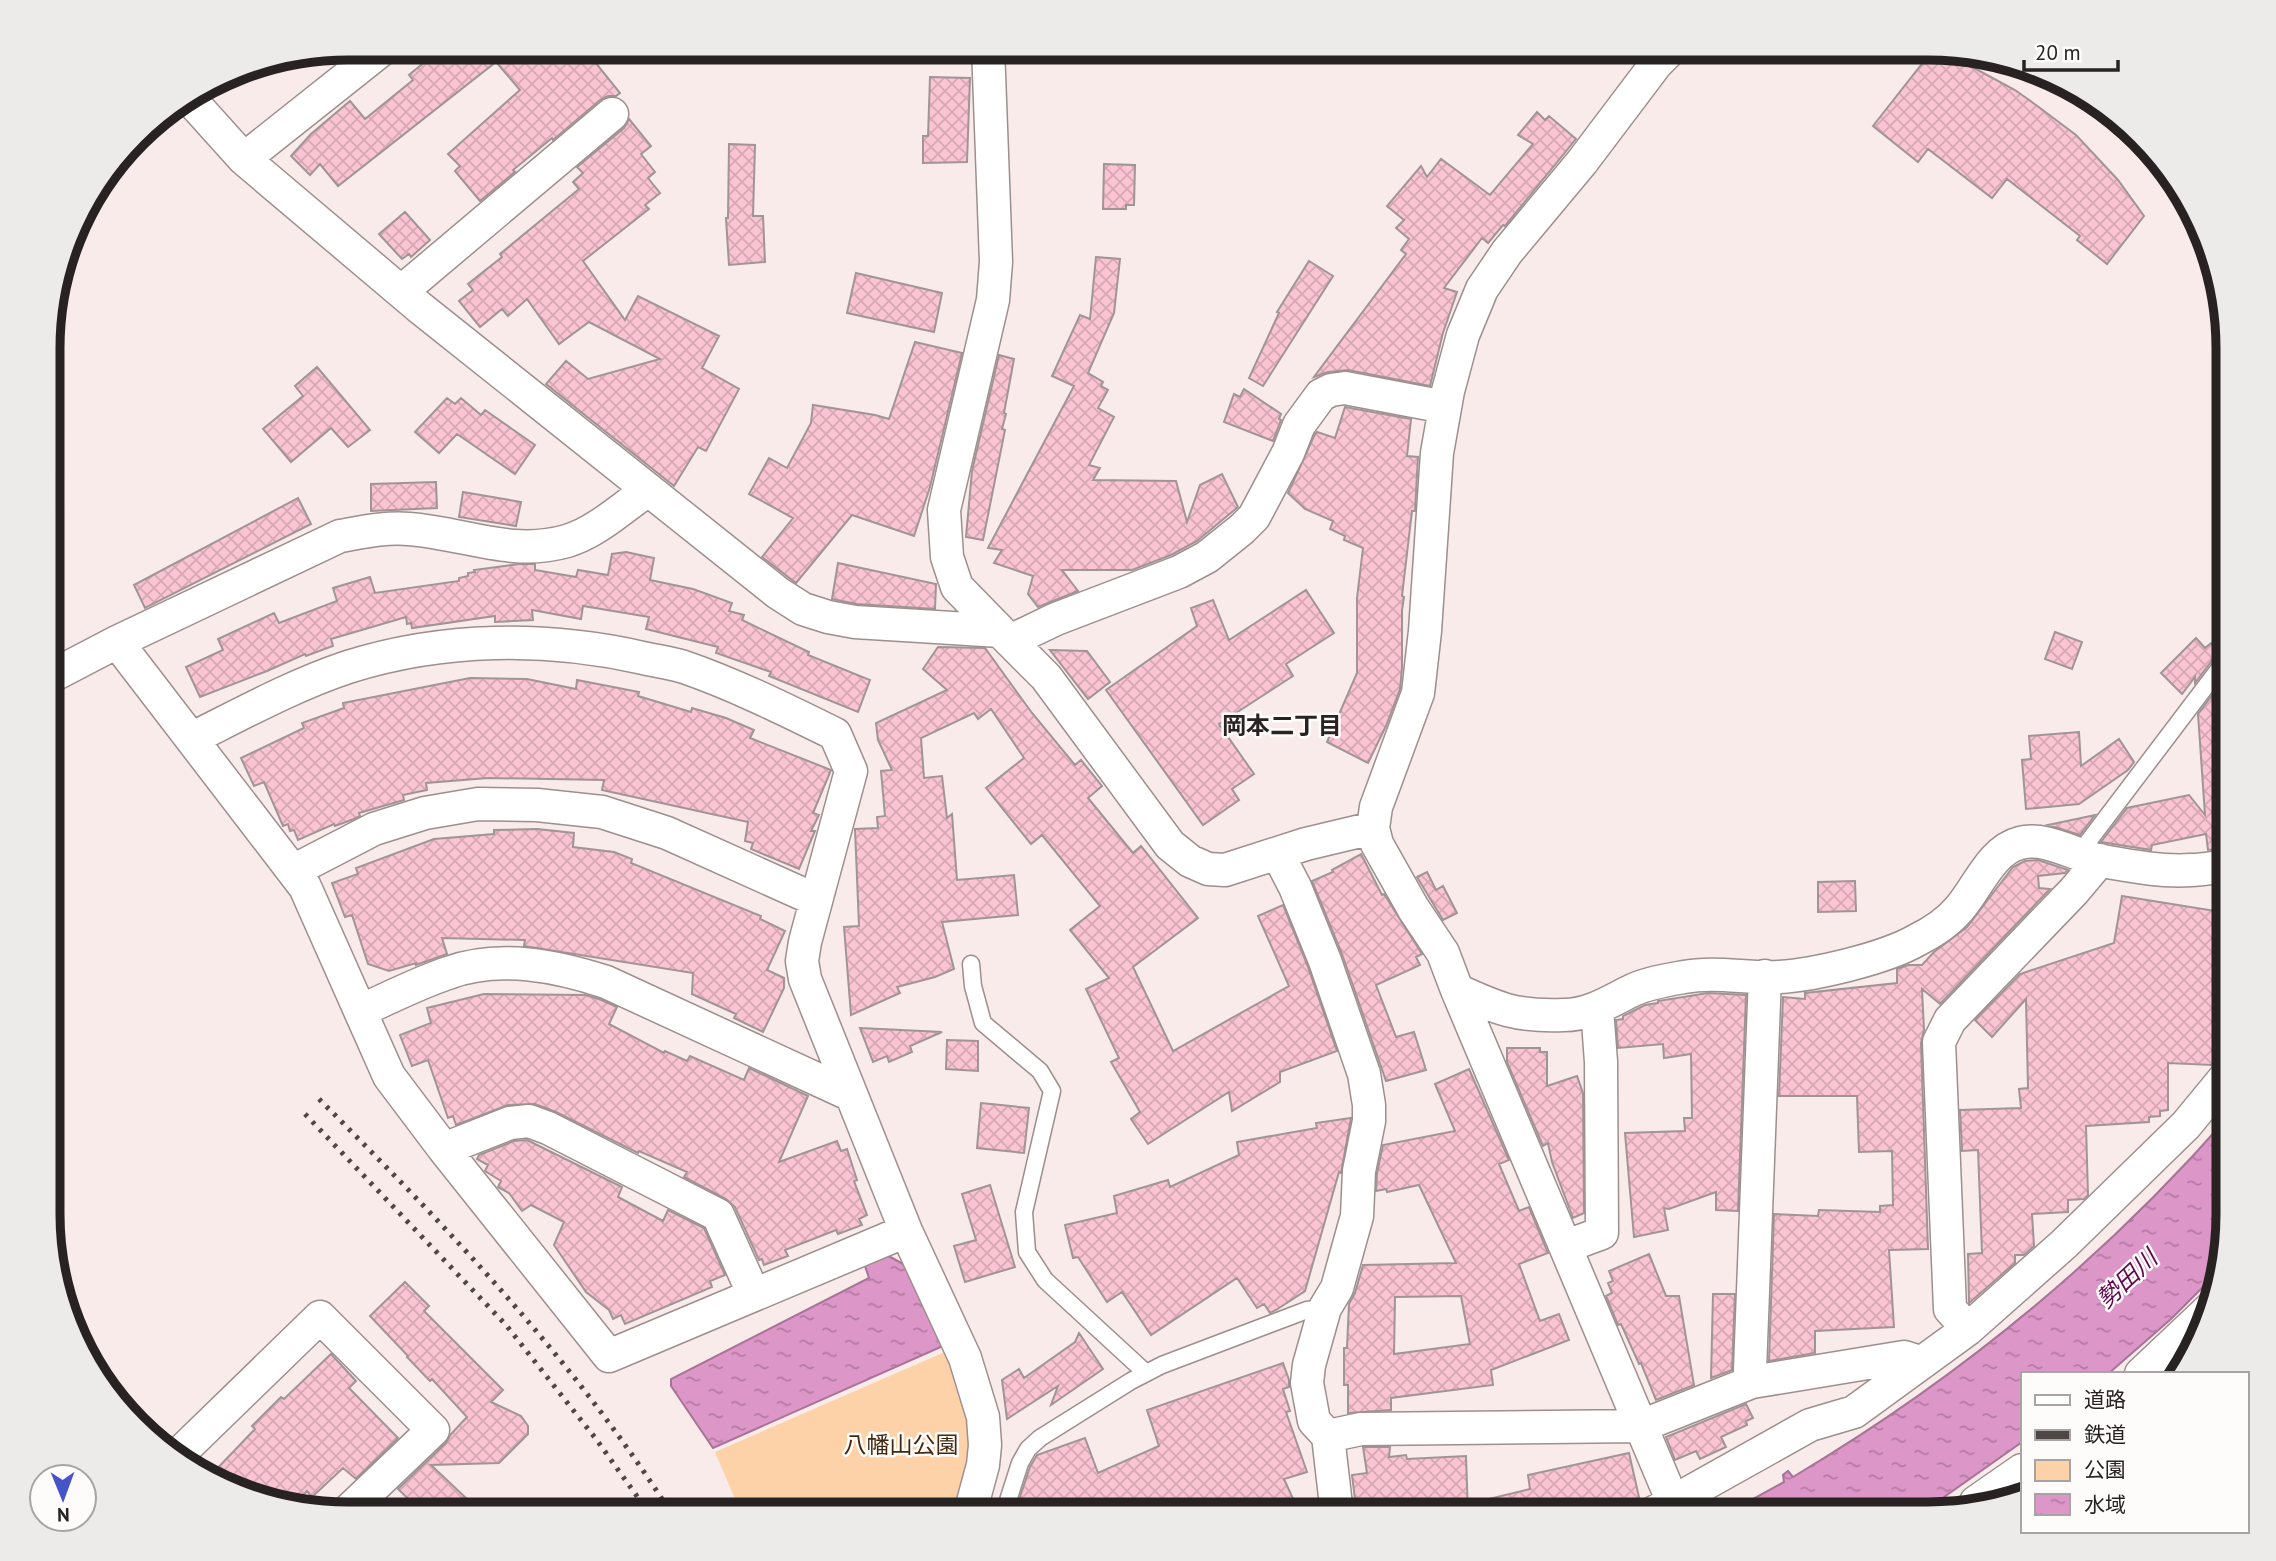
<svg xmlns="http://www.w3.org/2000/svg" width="2276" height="1561" font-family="'PT Sans','Noto Sans JP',sans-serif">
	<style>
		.park { fill: #fdd2a8 }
		.water { fill: url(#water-ripples); stroke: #a77396; stroke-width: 2 }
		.building { fill: url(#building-cross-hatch); stroke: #a19497; stroke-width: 2; fill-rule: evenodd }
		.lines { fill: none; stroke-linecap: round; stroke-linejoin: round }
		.lane-casing { stroke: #9d8f8e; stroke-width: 19 }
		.street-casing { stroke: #9d8f8e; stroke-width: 35 }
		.lane { stroke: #fff; stroke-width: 16 }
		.street { stroke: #fff; stroke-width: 32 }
		.rail { stroke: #4e4746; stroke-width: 5; stroke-dasharray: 3.5 7; stroke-linecap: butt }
		.labels { text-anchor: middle; stroke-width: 5; stroke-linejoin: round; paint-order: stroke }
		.park-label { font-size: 23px; fill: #42290d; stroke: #fefbfb }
		.neighbourhood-label { font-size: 24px; font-weight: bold; fill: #282222; stroke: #fefbfb }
		.water-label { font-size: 24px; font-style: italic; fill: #5e084d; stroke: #fefbfb }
		.rim { fill: none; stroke: #282222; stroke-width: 9 }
	</style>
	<defs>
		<pattern id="water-ripples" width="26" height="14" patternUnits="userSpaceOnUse" patternTransform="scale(1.75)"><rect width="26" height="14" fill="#dd96c8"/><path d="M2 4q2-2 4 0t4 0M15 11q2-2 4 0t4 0" fill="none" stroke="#b37aa2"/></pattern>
		<pattern id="building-cross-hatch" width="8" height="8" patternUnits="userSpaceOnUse" patternTransform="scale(1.75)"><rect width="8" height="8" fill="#fac4d3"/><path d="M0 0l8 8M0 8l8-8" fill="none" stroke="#d6a8b5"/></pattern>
	</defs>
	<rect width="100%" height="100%" fill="#f9ebea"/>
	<!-- park -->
	<path class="park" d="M 947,1351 L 969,1419 L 969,1464 L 951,1513 L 741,1513 L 715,1452 Z"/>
	<!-- water -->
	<path class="water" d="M 2228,1117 L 2228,1232 L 2221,1269 L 2171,1319 L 2108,1374 L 2022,1374 L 2022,1442 L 1920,1514 L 1726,1514 L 1784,1482 L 1783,1475 L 1788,1471 L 1793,1477 C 1956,1380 2103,1260 2228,1117 Z
		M 885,1254 L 905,1265 L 943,1346 L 713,1448 L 671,1386 L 671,1379 L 869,1278 L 864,1263 Z"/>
	<!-- building -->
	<path class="building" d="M 443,47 L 583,47 L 620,93 L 616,96 L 608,96 L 600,100 L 553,140 L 552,138 L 513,170 L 515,172 L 480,201 L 455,171 L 460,166 L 448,154 L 520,90 L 496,62 L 338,186 L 320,164 L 310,175 L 291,156 L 311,134 L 350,101 L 365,119 L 413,80 L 409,75 Z
		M 1932,51 L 1976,69 L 2015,90 L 2036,105 L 2076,135 L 2118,180 L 2144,216 L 2107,264 L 2077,240 L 2080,236 L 2007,179 L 1992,198 L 1928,149 L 1918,162 L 1873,126 Z
		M 930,77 L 970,78 L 967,162 L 923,163 L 923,136 L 928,136 Z
		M 1537,112 L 1545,120 L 1549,116 L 1576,139 L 1505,226 L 1503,225 L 1488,243 L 1482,238 L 1444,288 L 1457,292 L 1443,333 L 1430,386 L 1348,370 L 1328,372 L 1314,377 L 1406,254 L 1401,250 L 1409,239 L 1396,228 L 1404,220 L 1387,206 L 1421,166 L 1427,177 L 1441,159 L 1490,195 L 1533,144 L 1518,135 Z
		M 629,119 L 651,146 L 641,154 L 655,172 L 648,178 L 660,193 L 645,205 L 649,209 L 583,261 L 625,320 L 638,296 L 719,336 L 702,368 L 739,389 L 706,451 L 698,447 L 674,486 L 546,384 L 566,361 L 588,379 L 660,359 L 589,322 L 559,344 L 527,299 L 508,316 L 502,309 L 480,327 L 459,301 L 473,290 L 468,284 L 502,257 L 500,254 L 579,189 L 573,182 L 583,173 L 577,167 L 624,128 Z
		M 729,144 L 755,145 L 753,216 L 763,216 L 765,262 L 729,265 L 726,218 L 728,218 Z
		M 1104,164 L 1135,165 L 1134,205 L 1126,205 L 1126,209 L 1103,209 Z
		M 405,212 L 430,240 L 411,257 L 409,254 L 402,259 L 379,234 Z
		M 1096,257 L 1120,259 L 1114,313 L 1088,373 L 1103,382 L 1101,386 L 1108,390 L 1098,408 L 1114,417 L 1089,465 L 1100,468 L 1093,480 L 1176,481 L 1187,522 L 1200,485 L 1222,474 L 1238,507 L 1197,541 L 1171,555 L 1132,570 L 1062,570 L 1078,591 L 1038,607 L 1028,594 L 1033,576 L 994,563 L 1002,550 L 988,548 L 1074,386 L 1052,376 L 1080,315 L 1090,319 Z
		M 1309,261 L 1333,276 L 1263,386 L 1249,378 L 1279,313 L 1277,312 Z
		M 856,273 L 942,293 L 934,332 L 847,313 Z
		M 915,342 L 962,353 L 930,487 L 914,536 L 852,515 L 796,583 L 762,557 L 793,518 L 749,494 L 769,458 L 787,468 L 811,423 L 813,405 L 875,415 L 889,419 Z
		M 999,355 L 1014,359 L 1004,413 L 1006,414 L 1002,429 L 1005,430 L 983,540 L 966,537 L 972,471 Z
		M 317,367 L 370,430 L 348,447 L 331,428 L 291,462 L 263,429 L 303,396 L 295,386 Z
		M 1244,389 L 1281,414 L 1279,419 L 1281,420 L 1273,441 L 1224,422 L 1234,394 L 1240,397 Z
		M 447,398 L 455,404 L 461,398 L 481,415 L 485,410 L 535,445 L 515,474 L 457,434 L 439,453 L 415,432 Z
		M 1345,407 L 1411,419 L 1407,456 L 1418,457 L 1415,511 L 1412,511 L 1402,596 L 1404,597 L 1402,610 L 1402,668 L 1400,689 L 1386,726 L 1368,763 L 1327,742 L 1357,673 L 1357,598 L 1363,548 L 1344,540 L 1345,536 L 1330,529 L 1333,521 L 1305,509 L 1288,493 L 1315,434 L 1317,432 L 1335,438 Z
		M 436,482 L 437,508 L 371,511 L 371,484 Z
		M 463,492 L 521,502 L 516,526 L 459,517 Z
		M 298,498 L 311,524 L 145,608 L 134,585 Z
		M 626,552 L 654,558 L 650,580 L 693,589 L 732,603 L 729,611 L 744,615 L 742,620 L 809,652 L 808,655 L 870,680 L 858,712 L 769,676 L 771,672 L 716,653 L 718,647 L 646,629 L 649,617 L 583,606 L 581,619 L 532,610 L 533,620 L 495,622 L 495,616 L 412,628 L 411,623 L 407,624 L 406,617 L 331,639 L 333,646 L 306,656 L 305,654 L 267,671 L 200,697 L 186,667 L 223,650 L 218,639 L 274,613 L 279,623 L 337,601 L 333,588 L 370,577 L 375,593 L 459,581 L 459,578 L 468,576 L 468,573 L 475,572 L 474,570 L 519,564 L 535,564 L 535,570 L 576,577 L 578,570 L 608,575 L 612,554 Z
		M 838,563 L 936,584 L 935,609 L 857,604 L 832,599 Z
		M 1306,590 L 1334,633 L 1286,664 L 1293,676 L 1219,724 L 1254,774 L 1232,789 L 1239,800 L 1203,825 L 1106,690 L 1197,626 L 1191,608 L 1213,600 L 1229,640 Z
		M 2055,632 L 2082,642 L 2072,669 L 2045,659 Z
		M 2196,638 L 2205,648 L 2211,643 L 2219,651 L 2195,683 L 2195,677 L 2182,694 L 2161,673 Z
		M 938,647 L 985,648 L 1032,713 L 1075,765 L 1081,760 L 1102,786 L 1088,798 L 1133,853 L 1141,846 L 1198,918 L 1133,967 L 1173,1051 L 1289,986 L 1258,916 L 1283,905 L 1308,967 L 1337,1051 L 1280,1072 L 1280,1082 L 1232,1111 L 1229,1092 L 1148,1144 L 1131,1119 L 1140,1112 L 1111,1062 L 1119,1058 L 1086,989 L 1109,978 L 1070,930 L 1100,906 L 1042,835 L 1031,844 L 986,788 L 1024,758 L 991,709 L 978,719 L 974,713 L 921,738 L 924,778 L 942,776 L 947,818 L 952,814 L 957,880 L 1014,875 L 1018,915 L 942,922 L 954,969 L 935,977 L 897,987 L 900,993 L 851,1015 L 844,927 L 859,926 L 855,829 L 878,828 L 877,817 L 885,816 L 881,771 L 892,770 L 878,740 L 876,723 L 947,690 L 923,669 Z
		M 1050,650 L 1087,651 L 1110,682 L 1088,699 Z
		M 2228,674 L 2228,848 L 2208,850 L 2206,834 L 2152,845 L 2151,850 L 2101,842 L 2127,808 L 2189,795 L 2205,815 L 2198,714 Z
		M 470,678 L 527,679 L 576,689 L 577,680 L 639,692 L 638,696 L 691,712 L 692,708 L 726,718 L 754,730 L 750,738 L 831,770 L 813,813 L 819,815 L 811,831 L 815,831 L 799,869 L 751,849 L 753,843 L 745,841 L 748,822 L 602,790 L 604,780 L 488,778 L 426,783 L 427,790 L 403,795 L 404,800 L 359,813 L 360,816 L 354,819 L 335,826 L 334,824 L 298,840 L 294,830 L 290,831 L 288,824 L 283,826 L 264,782 L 254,786 L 241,758 L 304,728 L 302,723 L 344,708 L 343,703 Z
		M 2079,732 L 2081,766 L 2119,739 L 2134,762 L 2128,770 L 2079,804 L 2026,809 L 2022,760 L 2031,759 L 2029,736 Z
		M 2095,815 L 2080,835 L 2048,825 Z
		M 537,829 L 574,833 L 573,847 L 614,852 L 632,859 L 631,863 L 761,916 L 760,919 L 785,931 L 767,970 L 784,978 L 784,988 L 763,1032 L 734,1018 L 736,1014 L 692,994 L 693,973 L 524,946 L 525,940 L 442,938 L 447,954 L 416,965 L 416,963 L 389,971 L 368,964 L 352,915 L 345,917 L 332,883 L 358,874 L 356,868 L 434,839 L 494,834 L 494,830 Z
		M 1361,854 L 1382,895 L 1384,894 L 1422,954 L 1416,957 L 1420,965 L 1376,985 L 1396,1037 L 1414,1032 L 1426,1070 L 1386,1081 L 1342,954 L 1312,881 L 1333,872 L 1332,870 Z
		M 2038,860 L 2068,870 L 2065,873 L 2038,876 L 2039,888 L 2050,889 L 1940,1004 L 1922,989 L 1924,1030 L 1921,1043 L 1928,1249 L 1889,1250 L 1894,1327 L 1815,1331 L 1815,1353 L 1769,1361 L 1774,1214 L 1818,1216 L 1819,1210 L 1880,1212 L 1880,1206 L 1893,1205 L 1892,1151 L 1859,1152 L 1857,1096 L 1779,1096 L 1783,997 L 1805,999 L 1805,993 L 1897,983 L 1897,969 L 1908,965 L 1922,965 L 1934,952 L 1967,927 L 2013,867 L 2025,861 Z
		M 1427,872 L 1436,890 L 1443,886 L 1457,913 L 1443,920 L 1417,877 Z
		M 1855,881 L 1856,911 L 1818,912 L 1818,882 Z
		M 2122,896 L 2228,913 L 2228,1025 L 2221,1025 L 2220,1058 L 2212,1065 L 2168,1063 L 2168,1110 L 2160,1111 L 2160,1116 L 2149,1117 L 2149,1122 L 2086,1126 L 2088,1195 L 2084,1199 L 2068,1200 L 2068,1212 L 2032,1214 L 2034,1246 L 2024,1255 L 2015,1255 L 2015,1263 L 1969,1303 L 1968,1254 L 1982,1253 L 1978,1150 L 1962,1151 L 1960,1110 L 2021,1108 L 2019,1089 L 2028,1088 L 2026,999 L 1992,1037 L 1975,1020 L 2020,974 L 2114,943 Z
		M 1708,993 L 1746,995 L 1738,1211 L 1716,1210 L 1716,1192 L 1669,1209 L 1664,1208 L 1668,1230 L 1634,1237 L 1625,1133 L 1685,1131 L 1684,1118 L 1692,1118 L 1691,1054 L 1664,1058 L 1663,1044 L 1618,1048 L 1616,1020 L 1623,1019 L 1623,1016 L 1645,1005 L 1658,1003 L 1658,1001 Z
		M 484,994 L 585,995 L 599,999 L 617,1007 L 609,1024 L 664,1053 L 665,1051 L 687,1061 L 690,1056 L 744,1080 L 749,1068 L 808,1096 L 779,1162 L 837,1141 L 841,1151 L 847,1149 L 857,1180 L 854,1181 L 867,1215 L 859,1219 L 862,1225 L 838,1234 L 836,1230 L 785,1250 L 788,1256 L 764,1265 L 762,1259 L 759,1260 L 735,1207 L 726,1199 L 684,1177 L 687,1172 L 639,1151 L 638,1153 L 556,1112 L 535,1104 L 508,1105 L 456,1125 L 453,1116 L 448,1118 L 428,1060 L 412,1066 L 400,1035 L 431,1023 L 427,1008 Z
		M 860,1028 L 942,1032 L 910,1046 L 912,1052 L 889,1062 L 887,1056 L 873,1062 Z
		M 947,1040 L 978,1041 L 978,1071 L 946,1069 Z
		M 1507,1048 L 1540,1048 L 1540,1052 L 1547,1052 L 1547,1086 L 1577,1076 L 1583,1093 L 1584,1213 L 1573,1218 L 1552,1162 L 1548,1143 L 1543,1146 L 1507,1062 Z
		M 1469,1069 L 1509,1160 L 1499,1164 L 1519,1211 L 1529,1207 L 1548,1253 L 1519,1264 L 1540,1321 L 1559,1314 L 1569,1340 L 1491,1370 L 1493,1385 L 1391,1398 L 1391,1410 L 1348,1413 L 1348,1385 L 1344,1385 L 1344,1348 L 1347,1348 L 1349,1304 L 1355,1293 L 1363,1265 L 1456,1263 L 1419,1185 L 1387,1192 L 1386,1189 L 1376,1191 L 1377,1173 L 1383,1145 L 1455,1131 L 1435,1084 ZM 1461,1296 L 1470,1344 L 1394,1354 L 1395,1297 Z
		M 981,1103 L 1029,1108 L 1024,1153 L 977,1148 Z
		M 1351,1118 L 1341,1173 L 1339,1172 L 1305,1291 L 1276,1310 L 1270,1313 L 1264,1304 L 1257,1308 L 1237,1278 L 1151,1335 L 1122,1292 L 1107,1302 L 1078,1257 L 1073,1258 L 1065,1225 L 1117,1213 L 1114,1196 L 1168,1180 L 1170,1187 L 1239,1155 L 1237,1142 L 1317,1128 L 1316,1123 Z
		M 527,1140 L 622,1187 L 618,1197 L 663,1221 L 668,1210 L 704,1228 L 725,1275 L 710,1281 L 712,1287 L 625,1324 L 621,1315 L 613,1319 L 609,1310 L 586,1292 L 554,1245 L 564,1222 L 531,1205 L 522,1211 L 509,1193 L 498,1187 L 501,1181 L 485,1171 L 488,1165 L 477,1159 L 479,1155 L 514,1141 Z
		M 990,1185 L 1015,1267 L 965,1282 L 954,1246 L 976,1240 L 962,1194 Z
		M 1649,1254 L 1666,1296 L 1679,1296 L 1694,1385 L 1656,1400 L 1641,1363 L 1639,1364 L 1621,1324 L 1618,1325 L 1606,1296 L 1612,1293 L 1608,1283 L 1613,1281 L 1609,1271 Z
		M 405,1282 L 429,1306 L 424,1311 L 503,1390 L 491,1402 L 521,1416 L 528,1426 L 528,1434 L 499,1463 L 431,1465 L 467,1499 L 452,1513 L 423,1513 L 398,1489 L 446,1443 L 451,1434 L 467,1417 L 432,1379 L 430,1381 L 407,1357 L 408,1356 L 370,1316 Z
		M 1713,1294 L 1735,1294 L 1732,1370 L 1711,1378 Z
		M 1079,1333 L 1103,1369 L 1051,1405 L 1058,1386 L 1007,1419 L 1002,1380 L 1019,1369 L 1024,1378 L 1075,1342 Z
		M 331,1354 L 356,1381 L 349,1388 L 398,1438 L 356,1479 L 343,1468 L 312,1497 L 307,1491 L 293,1506 L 251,1498 L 210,1476 L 255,1429 L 252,1426 L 281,1397 L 284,1399 Z
		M 1283,1363 L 1289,1380 L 1289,1387 L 1283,1389 L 1290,1411 L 1286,1412 L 1307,1472 L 1284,1479 L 1300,1514 L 1020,1513 L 1019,1500 L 1030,1467 L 1037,1455 L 1085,1438 L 1098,1473 L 1159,1446 L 1147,1410 Z
		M 1746,1404 L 1753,1418 L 1746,1421 L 1747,1425 L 1721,1437 L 1726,1447 L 1700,1459 L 1696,1451 L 1675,1460 L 1666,1437 Z
		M 1363,1447 L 1390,1447 L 1389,1457 L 1406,1455 L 1407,1459 L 1466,1456 L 1468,1514 L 1373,1514 L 1372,1505 L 1356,1507 L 1352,1475 L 1367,1473 Z
		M 1629,1453 L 1639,1497 L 1616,1514 L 1469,1514 L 1468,1504 L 1530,1489 L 1528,1475 Z"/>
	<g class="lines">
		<!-- lane casing -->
		<g class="lane-casing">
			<path id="lane" d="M 2078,855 L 2228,657
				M 971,964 L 973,986 L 983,1023 L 1040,1071 L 1052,1091 L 1024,1212 L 1027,1252 L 1045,1280 L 1146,1373
				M 1004,1513 L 1020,1463 L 1028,1449 L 1040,1438 L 1131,1381 L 1162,1365 L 1307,1310 L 1325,1308"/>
		</g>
		<!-- street casing -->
		<g class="street-casing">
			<path id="street" d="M 988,47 L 996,262 L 993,300 L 944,510 L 947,557 L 957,587 L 1000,631
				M 1672,48 L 1656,64 L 1582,162 L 1507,252 L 1482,289 L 1463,335 L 1448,391 L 1437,453 L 1425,631 L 1418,693 L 1376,807 L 1373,828 L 1377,844 L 1413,908 L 1443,953 L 1457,990 L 1678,1514
				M 189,98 L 244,159 L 419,307 L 778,593 L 803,609 L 828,617 L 855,622 L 1000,631 L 1046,677 L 1170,845 L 1190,861 L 1208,869 L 1225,870 L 1306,844 L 1373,828
				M 244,159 L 385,47
				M 402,291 L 612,114
				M 1010,641 L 1056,619 L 1179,572 L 1207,557 L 1242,529 L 1254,517 L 1288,453 L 1299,425 L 1321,395 L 1331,390 L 1345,388 L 1445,407
				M 117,642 L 305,887 L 389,1076 L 444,1149 L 609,1356 L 906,1231 L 805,979 L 802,961 L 805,942 L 851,771 L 835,734 C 786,710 736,685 684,667 C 671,663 656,661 643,658 C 546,636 443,637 348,667 C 294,685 243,713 193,738
				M 50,677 L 117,642 L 340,536 C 363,532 386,527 409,529 C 464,533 511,557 567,541 C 597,532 623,507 648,490
				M 1278,854 L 1295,887 L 1325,961 L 1364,1074 L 1369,1105 L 1369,1121 L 1359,1171 L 1357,1216 L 1337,1288 L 1325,1308 L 1309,1365 L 1307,1383 L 1314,1421 L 1328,1436
				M 293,871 L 374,829 L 425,813 L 478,804 L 537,805 L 602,812 L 667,833 L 816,900
				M 1457,990 C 1498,1009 1517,1017 1564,1015 C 1590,1015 1610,1001 1633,990 C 1648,983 1667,980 1684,977 C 1716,971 1748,979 1779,977 C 1815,975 1886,958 1917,940 C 1933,932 1948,922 1959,909 C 1977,889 1991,850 2020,843 C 2046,836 2076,856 2102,861 C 2130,866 2162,872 2191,870 C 2204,870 2216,867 2228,866
				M 360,1011 C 389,998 418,983 448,973 C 499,954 557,966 606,982 L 849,1094
				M 444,1149 L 510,1123 L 529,1121 L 548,1128 L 718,1215 L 754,1295
				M 906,1231 L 965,1358 L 983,1417 L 985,1445 L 983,1465 L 970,1513
				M 1567,1246 L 1602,1233 L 1601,1062 L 1597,1008
				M 1968,1329 L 1950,1309 L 1939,1042 L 1950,1020 L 2074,891 L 2100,860
				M 2141,1374 L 2213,1306
				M 1752,1382 L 1750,1370 L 1765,976
				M 174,1456 L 179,1454 L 320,1317 L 433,1430 L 346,1513
				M 1976,1502 L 2022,1470
				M 1337,1514 L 1328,1436 L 1361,1429 L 1641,1426 L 1752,1382 L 1904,1357 L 1920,1362
				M 1651,1514 L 1810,1425 L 1854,1412 L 1968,1329 L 2064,1244 L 2186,1125 L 2228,1074"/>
		</g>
		<!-- lane -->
		<use href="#lane" class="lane"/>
		<!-- street -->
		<use href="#street" class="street"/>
		<!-- rail -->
		<path class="rail" d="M 319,1099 C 447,1227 574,1360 671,1513
			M 305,1114 L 506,1325 L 596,1439 L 649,1513"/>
	</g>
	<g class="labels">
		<!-- park labels -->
		<g class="park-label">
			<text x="901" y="1453">八幡山公園</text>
		</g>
		<!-- neighbourhood labels -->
		<g class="neighbourhood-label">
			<text x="1282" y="734">岡本二丁目</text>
		</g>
		<!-- water labels -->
		<g class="water-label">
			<text transform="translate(2127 1279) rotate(-43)" y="8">勢田川</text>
		</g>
	</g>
	<!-- crop -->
	<path d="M0 0H2276V1561H0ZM348 60H1928A288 288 0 0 1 2216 348V1214A288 288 0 0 1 1928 1502H348A288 288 0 0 1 60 1214V348A288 288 0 0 1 348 60Z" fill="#edeaea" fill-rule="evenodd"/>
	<path class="rim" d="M348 60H1928A288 288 0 0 1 2216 348V1214A288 288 0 0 1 1928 1502H348A288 288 0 0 1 60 1214V348A288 288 0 0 1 348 60Z"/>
	<!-- legend -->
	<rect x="2021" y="1372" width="228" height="161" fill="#fefbfb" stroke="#a8a4a4" stroke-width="2"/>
	<rect x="2035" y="1395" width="35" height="10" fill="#ffffff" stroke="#a8a4a4" stroke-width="2"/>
	<text x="2084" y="1407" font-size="21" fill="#282222">道路</text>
	<rect x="2035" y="1430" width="35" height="10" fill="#4e4746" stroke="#a8a4a4" stroke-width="2"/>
	<text x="2084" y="1442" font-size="21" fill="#282222">鉄道</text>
	<rect x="2035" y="1460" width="35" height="21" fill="#fdd2a8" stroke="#a8a4a4" stroke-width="2"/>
	<text x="2084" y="1477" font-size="21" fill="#282222">公園</text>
	<rect x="2035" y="1494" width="35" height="21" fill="url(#water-ripples)" stroke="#a8a4a4" stroke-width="2"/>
	<text x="2084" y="1512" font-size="21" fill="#282222">水域</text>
	<!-- north arrow -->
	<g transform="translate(63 1498) rotate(179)"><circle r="33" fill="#fefbfb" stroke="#a8a4a4" stroke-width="2"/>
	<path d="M0-5L12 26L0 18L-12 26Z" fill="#4554c8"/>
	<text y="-10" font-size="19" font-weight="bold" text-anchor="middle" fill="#282222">N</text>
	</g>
	<!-- scale -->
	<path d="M2024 60v10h94v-10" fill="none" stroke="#282222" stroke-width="3.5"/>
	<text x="2035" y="60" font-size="21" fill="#282222" stroke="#fefbfb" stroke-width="5" paint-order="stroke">20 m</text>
</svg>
